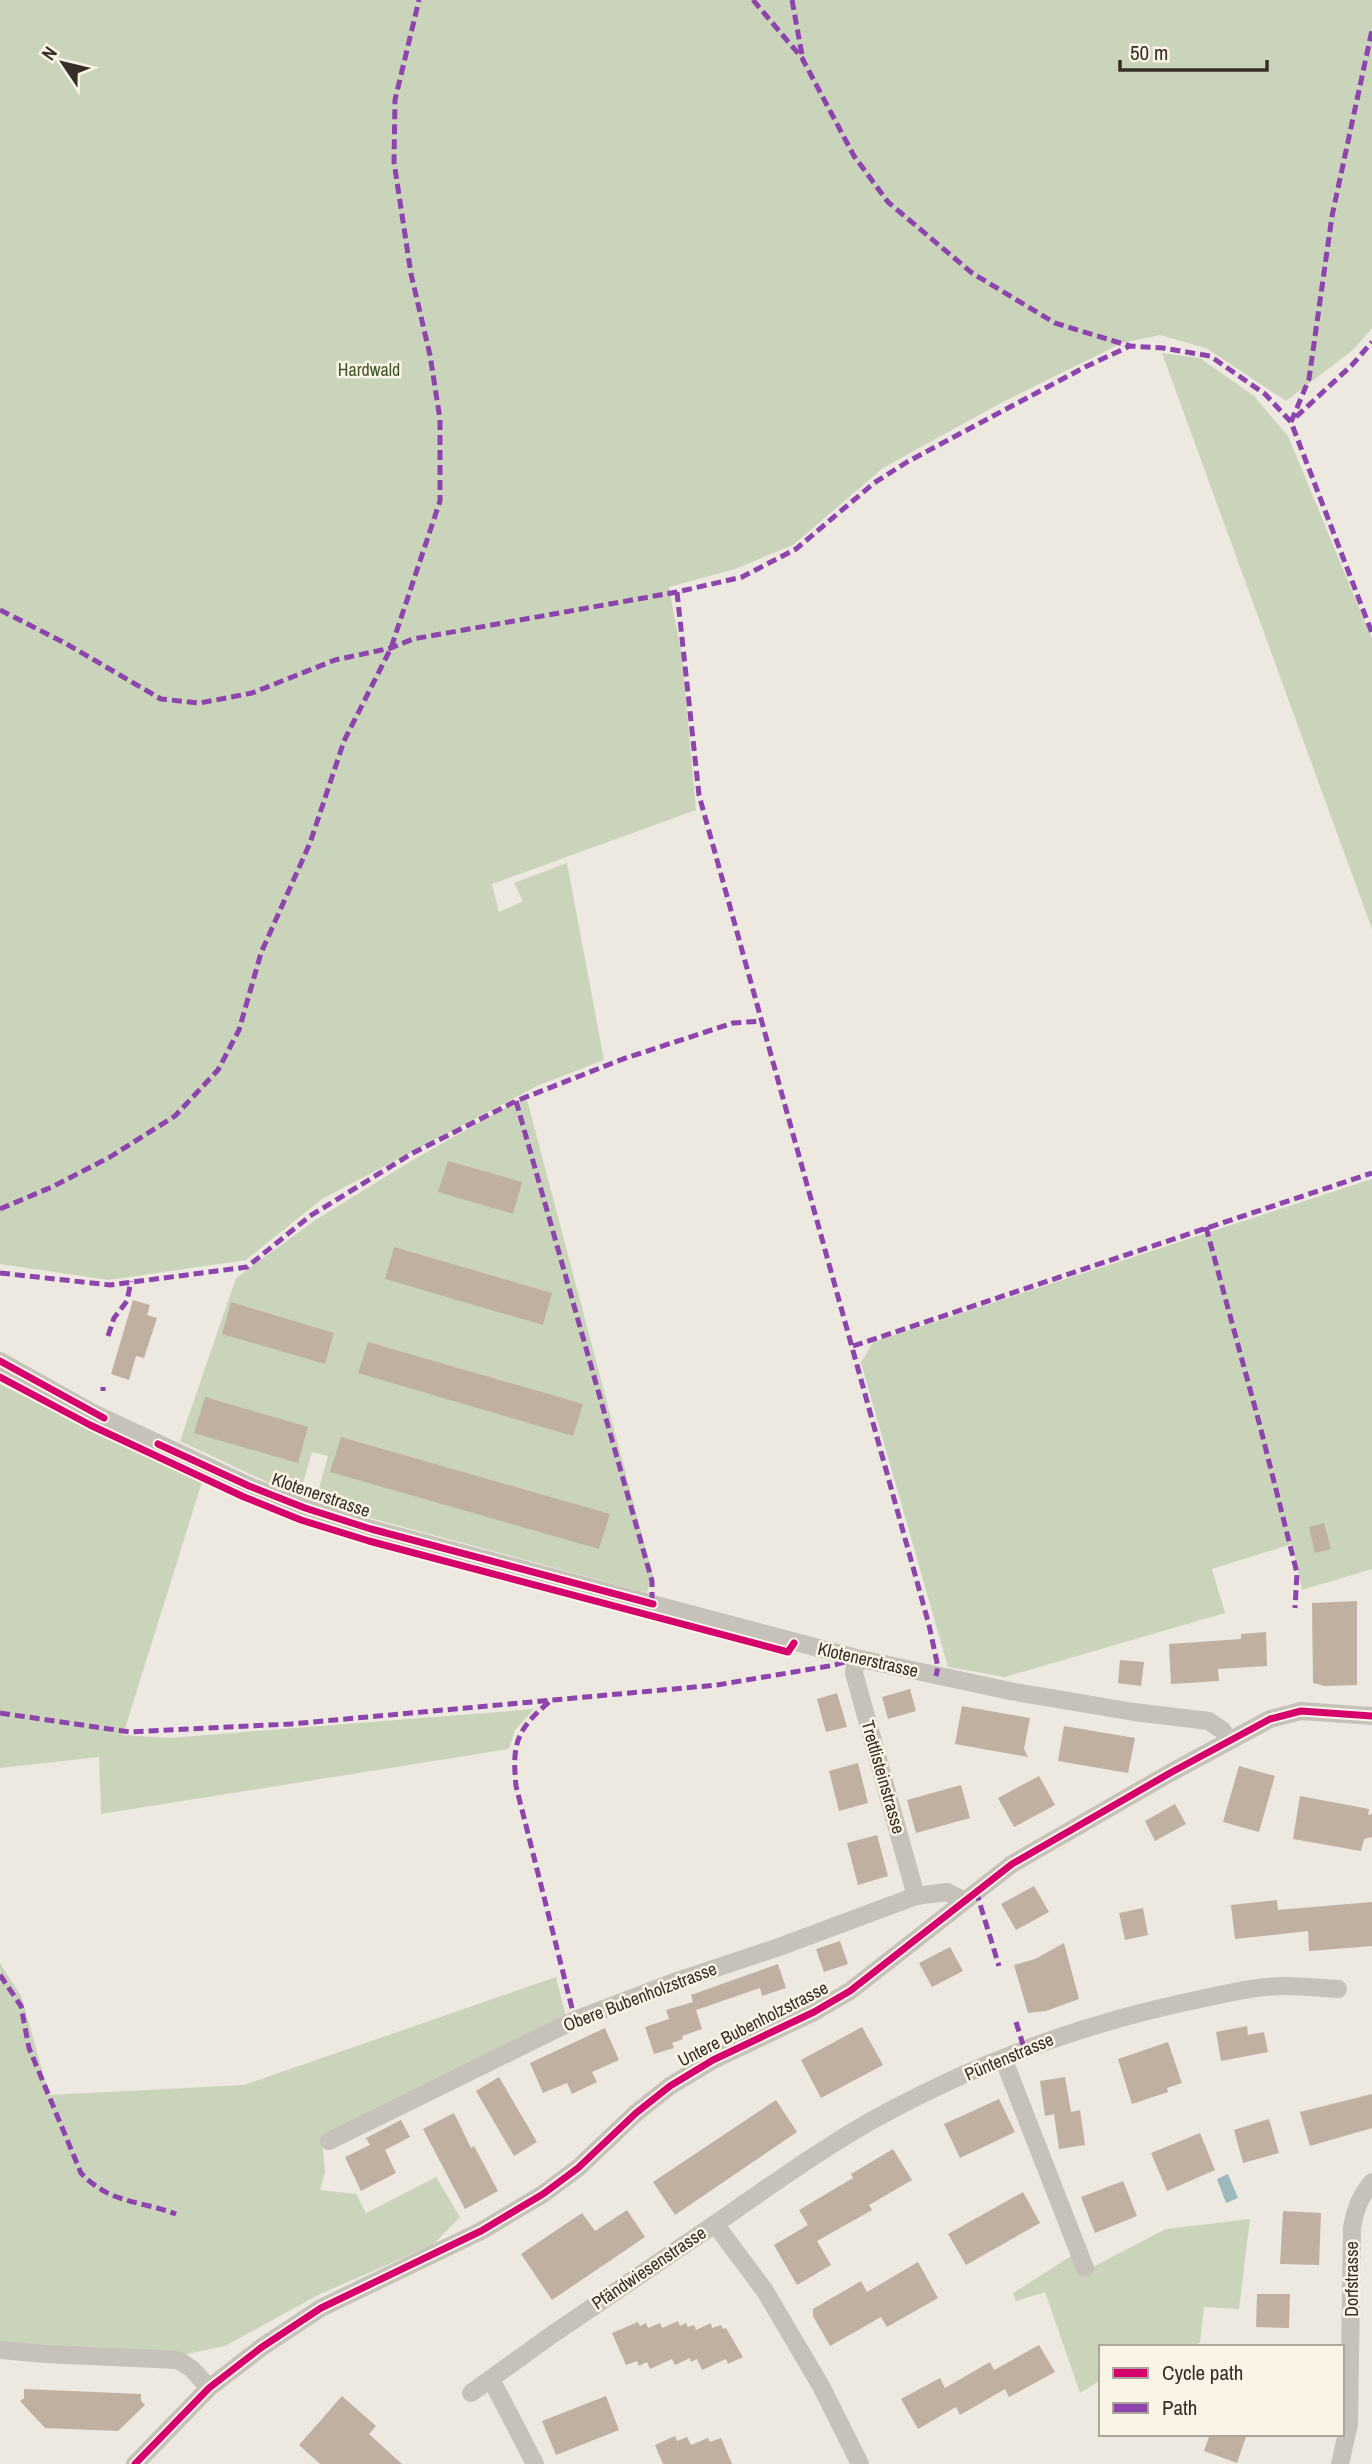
<svg xmlns="http://www.w3.org/2000/svg" width="1372" height="2464" font-family="'Archivo Narrow',sans-serif">
	<style>
		.green { fill: #cad4ba }
		.water { fill: #9cb9be }
		.building { fill: #c0b0a1 }
		.lines { fill: none; stroke-linecap: round; stroke-linejoin: round }
		.minor { stroke: #c6c1b9; stroke-width: 18 }
		.quiet { stroke: #8e44ad; stroke-width: 5; stroke-dasharray: 10 5; stroke-linecap: butt }
		.cycleway-casing { stroke: #faf4e7; stroke-width: 11 }
		.cycleway { stroke: #d6006c; stroke-width: 7 }
		.labels { text-anchor: middle; stroke-width: 5; stroke-linejoin: round; paint-order: stroke }
		.park-label { font-size: 18px; fill: #3f552a; stroke: #faf4e7 }
		.street-label { font-size: 18px; fill: #372f27; stroke: #faf4e7 }
	</style>
	<rect width="100%" height="100%" fill="#ede9e0"/>
	<!-- green -->
	<path class="green" d="M 0,0 L 1372,0 L 1372,328 L 1353,350 L 1286,401 L 1206,348 L 1160,335 L 1122,343 L 999,404 L 883,468 L 793,545 L 735,569 L 669,587 L 682,657 L 696,810 L 492,884 L 499,912 L 523,901 L 514,883 L 567,863 L 604,1060 L 539,1085 L 322,1199 L 246,1260 L 109,1280 L 0,1264 Z
		M 1162,353 L 1200,358 L 1254,396 L 1288,436 L 1372,639 L 1372,929 Z
		M 526,1096 L 654,1580 L 650,1582 L 647,1593 L 315,1503 L 328,1456 L 312,1452 L 299,1497 L 180,1441 L 236,1278 L 314,1221 L 411,1161 Z
		M 1372,1179 L 1372,1569 L 1302,1590 L 1292,1544 L 1212,1569 L 1225,1613 L 1005,1677 L 948,1667 L 861,1363 L 873,1342 Z
		M 0,1384 L 94,1431 L 202,1482 L 123,1735 L 169,1738 L 534,1709 L 515,1730 L 509,1749 L 101,1814 L 99,1757 L 0,1768 Z
		M 0,1963 L 22,1998 L 49,2095 L 244,2085 L 556,1977 L 566,2017 L 322,2135 L 325,2172 L 320,2190 L 356,2194 L 366,2213 L 436,2177 L 460,2217 L 433,2245 L 320,2294 L 225,2346 L 167,2358 L 0,2350 Z
		M 1250,2219 L 1239,2309 L 1204,2307 L 1200,2343 L 1190,2347 L 1101,2347 L 1101,2380 L 1080,2393 L 1045,2292 L 1016,2301 L 1013,2293 L 1076,2253 L 1083,2272 L 1166,2229 Z"/>
	<!-- water -->
	<path class="water" d="M 1228,2174 L 1238,2198 L 1226,2203 L 1217,2179 Z"/>
	<!-- building -->
	<path class="building" d="M 448,1161 L 522,1182 L 513,1214 L 438,1192 Z
		M 394,1247 L 552,1293 L 543,1325 L 385,1279 Z
		M 133,1300 L 150,1305 L 147,1315 L 157,1318 L 144,1358 L 136,1356 L 129,1380 L 111,1374 Z
		M 231,1302 L 334,1333 L 325,1364 L 222,1334 Z
		M 368,1342 L 583,1404 L 573,1436 L 358,1373 Z
		M 205,1397 L 308,1427 L 298,1463 L 194,1433 Z
		M 341,1437 L 610,1514 L 599,1549 L 330,1472 Z
		M 1324,1523 L 1331,1549 L 1315,1553 L 1309,1527 Z
		M 1357,1601 L 1357,1685 L 1325,1686 L 1313,1683 L 1312,1603 Z
		M 1266,1632 L 1267,1666 L 1218,1669 L 1219,1681 L 1171,1684 L 1169,1644 L 1241,1639 L 1241,1634 Z
		M 1120,1660 L 1144,1662 L 1141,1686 L 1118,1683 Z
		M 910,1689 L 916,1711 L 888,1719 L 882,1697 Z
		M 837,1693 L 847,1727 L 826,1732 L 817,1699 Z
		M 962,1706 L 1030,1718 L 1024,1749 L 1028,1757 L 955,1744 Z
		M 1064,1726 L 1135,1738 L 1128,1773 L 1058,1761 Z
		M 858,1763 L 868,1803 L 839,1811 L 829,1771 Z
		M 1239,1766 L 1275,1776 L 1259,1832 L 1223,1822 Z
		M 1039,1776 L 1055,1805 L 1014,1827 L 998,1798 Z
		M 961,1785 L 970,1818 L 916,1833 L 907,1800 Z
		M 1300,1796 L 1369,1809 L 1368,1815 L 1372,1814 L 1372,1837 L 1364,1839 L 1361,1851 L 1293,1839 Z
		M 1175,1804 L 1186,1824 L 1155,1841 L 1145,1821 Z
		M 877,1835 L 888,1876 L 858,1885 L 847,1843 Z
		M 1034,1886 L 1049,1912 L 1016,1930 L 1001,1904 Z
		M 1277,1900 L 1278,1910 L 1372,1902 L 1372,1946 L 1309,1951 L 1308,1931 L 1235,1939 L 1231,1905 Z
		M 1143,1908 L 1148,1935 L 1125,1940 L 1119,1913 Z
		M 840,1941 L 848,1964 L 824,1972 L 816,1949 Z
		M 1064,1943 L 1079,1999 L 1046,2011 L 1028,2013 L 1014,1965 L 1035,1959 Z
		M 950,1947 L 963,1971 L 932,1987 L 919,1963 Z
		M 778,1964 L 786,1988 L 762,1996 L 760,1988 L 696,2010 L 702,2029 L 682,2036 L 683,2039 L 672,2043 L 674,2048 L 654,2054 L 645,2027 L 669,2019 L 666,2010 L 693,2002 L 691,1995 Z
		M 1247,2026 L 1248,2035 L 1264,2032 L 1268,2052 L 1221,2061 L 1216,2032 Z
		M 862,2027 L 883,2065 L 821,2098 L 801,2060 Z
		M 605,2028 L 619,2060 L 592,2072 L 597,2082 L 572,2094 L 567,2083 L 543,2093 L 530,2063 Z
		M 1168,2042 L 1182,2083 L 1167,2088 L 1168,2092 L 1132,2104 L 1118,2059 Z
		M 499,2077 L 537,2142 L 514,2156 L 476,2091 Z
		M 1065,2077 L 1071,2112 L 1080,2110 L 1085,2145 L 1059,2149 L 1054,2114 L 1045,2116 L 1040,2081 Z
		M 1372,2094 L 1372,2128 L 1310,2146 L 1300,2112 Z
		M 999,2099 L 1015,2132 L 960,2158 L 944,2124 Z
		M 776,2100 L 797,2132 L 675,2215 L 653,2182 Z
		M 454,2113 L 471,2148 L 474,2146 L 498,2191 L 465,2209 L 423,2129 Z
		M 1269,2119 L 1279,2153 L 1243,2163 L 1234,2130 Z
		M 401,2120 L 410,2137 L 385,2150 L 396,2173 L 361,2191 L 345,2157 L 370,2145 L 366,2138 Z
		M 1200,2133 L 1215,2170 L 1167,2191 L 1151,2153 Z
		M 893,2149 L 912,2180 L 869,2205 L 872,2210 L 817,2241 L 831,2265 L 797,2285 L 774,2245 L 808,2225 L 799,2210 L 853,2178 L 851,2174 Z
		M 1123,2181 L 1137,2216 L 1095,2233 L 1081,2197 Z
		M 1023,2192 L 1040,2223 L 966,2265 L 948,2234 Z
		M 627,2210 L 645,2237 L 552,2300 L 521,2254 L 582,2213 L 595,2231 Z
		M 1283,2211 L 1321,2213 L 1319,2265 L 1280,2264 Z
		M 918,2262 L 938,2298 L 887,2327 L 881,2317 L 830,2346 L 813,2316 L 813,2309 L 861,2281 L 867,2292 Z
		M 1257,2294 L 1290,2294 L 1289,2328 L 1256,2327 Z
		M 678,2321 L 680,2326 L 686,2323 L 688,2327 L 694,2325 L 696,2330 L 711,2323 L 712,2328 L 721,2325 L 723,2329 L 726,2328 L 743,2357 L 728,2364 L 726,2359 L 702,2370 L 697,2359 L 691,2362 L 690,2358 L 675,2365 L 672,2359 L 650,2369 L 647,2362 L 639,2366 L 637,2361 L 626,2365 L 612,2333 L 638,2322 L 640,2326 L 646,2323 L 648,2328 L 660,2323 L 662,2328 Z
		M 1039,2345 L 1055,2372 L 1009,2397 L 1005,2389 L 960,2415 L 956,2407 L 918,2429 L 901,2399 L 940,2378 L 945,2388 L 990,2362 L 994,2370 Z
		M 24,2389 L 141,2394 L 141,2401 L 145,2405 L 118,2431 L 45,2428 L 20,2401 L 24,2398 Z
		M 342,2396 L 376,2426 L 369,2434 L 402,2464 L 320,2464 L 299,2445 Z
		M 606,2396 L 619,2430 L 556,2455 L 542,2421 Z
		M 1210,2434 L 1247,2434 L 1237,2463 L 1204,2451 Z
		M 675,2436 L 677,2441 L 687,2437 L 691,2445 L 708,2438 L 710,2442 L 721,2438 L 732,2464 L 663,2464 L 655,2445 Z"/>
	<g class="lines">
		<!-- minor -->
		<path class="minor" d="M 0,1361 L 95,1414 L 249,1486 L 305,1508 L 371,1529 L 856,1658 L 1010,1691 L 1134,1712 L 1209,1721 L 1222,1730 L 1229,1740
			M 856,1658 L 854,1673 L 916,1896
			M 1003,2058 L 1085,2268
			M 329,2141 L 575,2020 L 677,1981 L 779,1947 L 916,1896 L 947,1892 L 963,1900
			M 715,2224 C 773,2184 830,2142 893,2109 C 987,2059 1087,2023 1191,2001 C 1221,1995 1254,1986 1285,1986 C 1302,1986 1320,1988 1338,1989
			M 0,2350 L 45,2354 L 178,2360 L 192,2369 L 209,2388
			M 491,2379 L 535,2464
			M 471,2393 L 553,2334 L 715,2224 L 765,2291 L 821,2386 L 860,2464
			M 135,2464 L 209,2388 L 262,2347 L 321,2308 L 481,2231 L 543,2194 L 578,2168 L 636,2113 L 670,2086 L 713,2060 L 814,2012 L 850,1991 L 1012,1864 L 1170,1773 L 1270,1719 L 1301,1711 L 1372,1716
			M 1340,2464 L 1349,2424 L 1352,2228 C 1355,2210 1360,2196 1372,2182"/>
		<!-- quiet -->
		<path class="quiet" d="M 753,0 L 802,58 L 854,156 L 888,202 L 972,273 L 1055,323 L 1130,346 L 1163,348 L 1210,356 L 1265,394 L 1291,422 L 1372,633
			M 792,0 L 802,55
			M 1296,417 L 1352,365 L 1372,342
			M 1291,422 L 1309,379 L 1332,216 L 1372,30
			M 677,592 L 699,795 L 929,1625 L 938,1667 L 936,1676
			M 0,610 L 65,643 L 161,699 L 200,703 L 252,693 L 335,660 L 391,648 L 413,639 L 677,592 L 742,577 L 796,549 L 874,483 L 907,462 L 1085,367 L 1130,346
			M 516,1101 L 652,1581 L 652,1607
			M 0,1209 L 54,1186 L 110,1157 L 175,1116 L 218,1070 L 239,1030 L 261,953 L 310,843 L 344,741 L 391,648 L 440,501 L 440,419 L 430,355 L 411,274 L 394,162 L 395,100 L 419,0
			M 1206,1227 L 1260,1426 L 1297,1573 L 1295,1608
			M 0,1273 L 110,1285 L 247,1267 L 310,1216 L 411,1154 L 516,1101 L 623,1059 L 733,1023 L 762,1021
			M 108,1336 L 114,1318 L 127,1301 L 131,1281
			M 853,1346 L 1372,1173
			M 103,1391 L 103,1387
			M 549,1702 C 516,1730 512,1744 516,1786 L 575,2020
			M 0,1713 L 130,1732 L 291,1724 L 717,1685 L 835,1665 L 856,1658
			M 976,1891 L 999,1966
			M 0,1975 L 21,2006 L 29,2048 L 81,2173 C 110,2204 139,2200 176,2214
			M 1016,2022 L 1024,2048"/>
		<!-- cycleway casing -->
		<g class="cycleway-casing">
			<path id="cycleway" d="M 0,1361 L 104,1418
				M 0,1377 L 90,1425 L 244,1497 L 301,1520 L 369,1541 L 788,1652 L 794,1643
				M 158,1444 L 249,1486 L 305,1508 L 371,1529 L 653,1604
				M 135,2464 L 209,2388 L 262,2347 L 321,2308 L 481,2231 L 543,2194 L 578,2168 L 636,2113 L 670,2086 L 713,2060 L 814,2012 L 850,1991 L 1012,1864 L 1170,1773 L 1270,1719 L 1301,1711 L 1372,1716"/>
		</g>
		<!-- cycleway -->
		<use href="#cycleway" class="cycleway"/>
	</g>
	<g class="labels">
		<!-- park labels -->
		<g class="park-label">
			<text x="369" y="376">Hardwald</text>
		</g>
		<!-- street labels -->
		<g class="street-label">
			<text transform="translate(321 1495) rotate(19)" y="6">Klotenerstrasse</text>
			<text transform="translate(868 1660) rotate(13)" y="6">Klotenerstrasse</text>
			<text transform="translate(883 1777) rotate(74)" y="6">Trettlisteinstrasse</text>
			<text transform="translate(640 1997) rotate(-21)" y="6">Obere Bubenholzstrasse</text>
			<text transform="translate(753 2024) rotate(-27)" y="6">Untere Bubenholzstrasse</text>
			<text transform="translate(1009 2057) rotate(-23)" y="6">Püntenstrasse</text>
			<text transform="translate(649 2268) rotate(-34)" y="6">Pfändwiesenstrasse</text>
			<text transform="translate(1352 2279) rotate(-90)" y="6">Dorfstrasse</text>
		</g>
	</g>
	<!-- legend -->
	<rect x="1099" y="2345" width="245" height="91" fill="#faf4e7" stroke="#aca59a" stroke-width="2"/>
	<rect x="1113" y="2368" width="35" height="10" fill="#d6006c" stroke="#aca59a" stroke-width="2"/>
	<text x="1162" y="2380" font-size="21" fill="#372f27">Cycle path</text>
	<rect x="1113" y="2403" width="35" height="10" fill="#8e44ad" stroke="#aca59a" stroke-width="2"/>
	<text x="1162" y="2415" font-size="21" fill="#372f27">Path</text>
	<!-- north arrow -->
	<g transform="translate(63 63) rotate(305)" stroke="#faf4e7" stroke-width="5" paint-order="stroke">
	<path d="M0-5L12 26L0 18L-12 26Z" fill="#372f27"/>
	<text y="-10" font-size="19" font-weight="bold" text-anchor="middle" fill="#372f27">N</text>
	</g>
	<!-- scale -->
	<path d="M1120 60v10h147v-10" fill="none" stroke="#372f27" stroke-width="3.5"/>
	<text x="1130" y="60" font-size="21" fill="#372f27" stroke="#faf4e7" stroke-width="5" paint-order="stroke">50 m</text>
</svg>
